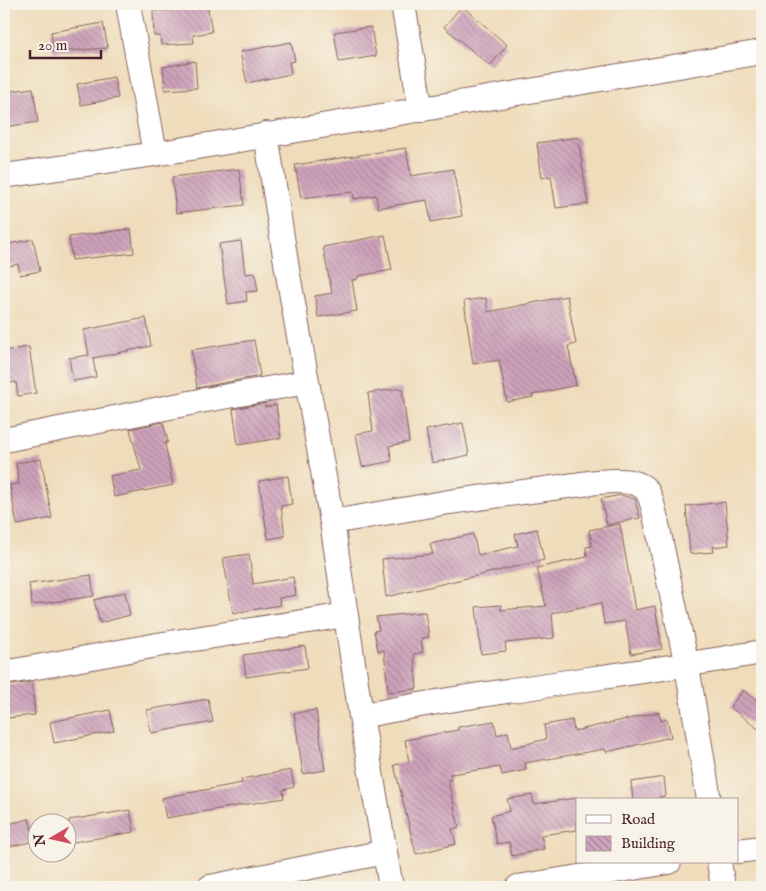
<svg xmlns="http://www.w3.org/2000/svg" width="766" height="891" font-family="'IM FELL English',serif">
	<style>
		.building { fill: url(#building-back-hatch) }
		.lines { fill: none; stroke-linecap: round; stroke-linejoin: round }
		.minor-casing { stroke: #84615d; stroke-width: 26 }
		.minor { stroke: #fff; stroke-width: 24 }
	</style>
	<defs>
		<pattern id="building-back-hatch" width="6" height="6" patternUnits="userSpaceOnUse" patternTransform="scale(1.25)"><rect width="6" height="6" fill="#cea3bb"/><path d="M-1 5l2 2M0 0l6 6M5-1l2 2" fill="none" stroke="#a98498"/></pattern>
	</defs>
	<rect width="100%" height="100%" fill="#f7f3e8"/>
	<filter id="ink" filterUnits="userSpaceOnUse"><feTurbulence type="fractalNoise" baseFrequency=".02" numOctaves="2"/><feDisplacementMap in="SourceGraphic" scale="10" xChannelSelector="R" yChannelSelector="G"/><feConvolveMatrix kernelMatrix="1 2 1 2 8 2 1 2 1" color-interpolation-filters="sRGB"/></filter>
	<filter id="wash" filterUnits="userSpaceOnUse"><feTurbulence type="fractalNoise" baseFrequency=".0096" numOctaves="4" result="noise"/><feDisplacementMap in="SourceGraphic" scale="20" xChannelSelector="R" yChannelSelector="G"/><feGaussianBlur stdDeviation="1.12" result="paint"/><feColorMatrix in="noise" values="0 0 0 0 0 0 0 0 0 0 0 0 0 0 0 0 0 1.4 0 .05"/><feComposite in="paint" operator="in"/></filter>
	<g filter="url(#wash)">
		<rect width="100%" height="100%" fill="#efdcba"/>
		<g id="blocks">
			<!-- building -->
			<path class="building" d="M 189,4 L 207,4 L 212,32 L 193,35 L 194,43 L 161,45 L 160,36 L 154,36 L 153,11 L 189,9 Z
				M 462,6 L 507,45 L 490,66 L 444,27 Z
				M 103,23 L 108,48 L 53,52 L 51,32 Z
				M 371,27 L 376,56 L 339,62 L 334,32 Z
				M 291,42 L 295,61 L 289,62 L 291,74 L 247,83 L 240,52 Z
				M 195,61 L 197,88 L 165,90 L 163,67 Z
				M 114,77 L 118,98 L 81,105 L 77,84 Z
				M 33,88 L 38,122 L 4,127 L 4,92 Z
				M 578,137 L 588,204 L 556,208 L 551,176 L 542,178 L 537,143 Z
				M 406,148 L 411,176 L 453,169 L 462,216 L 431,222 L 427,200 L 378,208 L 376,195 L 354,199 L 353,192 L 301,198 L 295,165 Z
				M 239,169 L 244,205 L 176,213 L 172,177 Z
				M 131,229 L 134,253 L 72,260 L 69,237 Z
				M 385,235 L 392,270 L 358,276 L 358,279 L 352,280 L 357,311 L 318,317 L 315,296 L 332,293 L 323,247 Z
				M 33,239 L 40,271 L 20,275 L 18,264 L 4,267 L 4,245 Z
				M 241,241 L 245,274 L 255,273 L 258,291 L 246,292 L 247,301 L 228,304 L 219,244 Z
				M 567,296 L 576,344 L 568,346 L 576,385 L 532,395 L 533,397 L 507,402 L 499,360 L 473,364 L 464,301 L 486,298 L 488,312 Z
				M 146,318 L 151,346 L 93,358 L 96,377 L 73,381 L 69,358 L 89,355 L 84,330 Z
				M 254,340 L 260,376 L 197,388 L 191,350 Z
				M 29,347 L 36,393 L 18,396 L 16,382 L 4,384 L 4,351 Z
				M 402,388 L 409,442 L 389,446 L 392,461 L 362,467 L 356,434 L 373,431 L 368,393 Z
				M 265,403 L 265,407 L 276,405 L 281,438 L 238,445 L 233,409 Z
				M 163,422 L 168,442 L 165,443 L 173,485 L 114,497 L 110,476 L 141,470 L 130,429 Z
				M 463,423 L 469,455 L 432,463 L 426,430 Z
				M 41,459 L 52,518 L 17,525 L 10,485 L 19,484 L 16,463 Z
				M 288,476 L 292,504 L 281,506 L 285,536 L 268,539 L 259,481 Z
				M 621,495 L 635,499 L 640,518 L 607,525 L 601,499 Z
				M 725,502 L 729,545 L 713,547 L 714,552 L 690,554 L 686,506 Z
				M 620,524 L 635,610 L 655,606 L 662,649 L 631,654 L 625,621 L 604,624 L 601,603 L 552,613 L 554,638 L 505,643 L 506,651 L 481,654 L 476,607 L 501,605 L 501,610 L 546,606 L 537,568 L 587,557 L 586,547 L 592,546 L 589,530 Z
				M 537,529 L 544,560 L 386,597 L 382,559 L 433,554 L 430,544 L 473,534 L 478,555 L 518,546 L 515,534 Z
				M 249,554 L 253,584 L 293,577 L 296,595 L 279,598 L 280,605 L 233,613 L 223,558 Z
				M 91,575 L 94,596 L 32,605 L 29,584 Z
				M 125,592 L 130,615 L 100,623 L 94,600 Z
				M 425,612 L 429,637 L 421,639 L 423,652 L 414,654 L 417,689 L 388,692 L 384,650 L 378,651 L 374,631 L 379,630 L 376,617 Z
				M 305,646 L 308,668 L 246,677 L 243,655 Z
				M 32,682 L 35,715 L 7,718 L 4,686 Z
				M 743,690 L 762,705 L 762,732 L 730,707 Z
				M 208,699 L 213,722 L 151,733 L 147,710 Z
				M 110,710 L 114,731 L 54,743 L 50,722 Z
				M 316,710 L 325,770 L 303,774 L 294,713 Z
				M 659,712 L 661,721 L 667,719 L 671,737 L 606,752 L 605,749 L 525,763 L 526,770 L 502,775 L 500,767 L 450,774 L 451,780 L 448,780 L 459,827 L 452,829 L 456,844 L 416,854 L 394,765 L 409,762 L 405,740 L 458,730 L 458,727 L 494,721 L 497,735 L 508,732 L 511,748 L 546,739 L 544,725 L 572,720 L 574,731 Z
				M 291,770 L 294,787 L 283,790 L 284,798 L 166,818 L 162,798 L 242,783 L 241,779 Z
				M 664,777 L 666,796 L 659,797 L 659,800 L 633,800 L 631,782 Z
				M 532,795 L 534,804 L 577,798 L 577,830 L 541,835 L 544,849 L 512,856 L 509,842 L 497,844 L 491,816 L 510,811 L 507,799 Z
				M 130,810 L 134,832 L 73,842 L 69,820 Z
				M 29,819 L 35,841 L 4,848 L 4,825 Z"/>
		</g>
	</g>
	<g filter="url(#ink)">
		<use href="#blocks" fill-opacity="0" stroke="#84615d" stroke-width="1"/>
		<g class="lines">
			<!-- minor casing -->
			<g class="minor-casing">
				<path id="minor" d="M 128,4 L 155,154
					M 403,4 L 421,110
					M 266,134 L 287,269 L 332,522 L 361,716 L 391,887
					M 4,176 L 155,154 L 762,52
					M 4,440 L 200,401 L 307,382
					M 332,522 L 449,502 L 597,482 C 612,481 642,477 649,495 C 652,501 653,508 655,515 L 687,666 L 709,800
					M 4,673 L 163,644 L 346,615
					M 361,716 C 494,689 629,676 762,652
					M 737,851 L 762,848
					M 719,862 L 723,887
					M 210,887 L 385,852
					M 518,887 L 669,862"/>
			</g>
			<!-- minor -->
			<use href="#minor" class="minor"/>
		</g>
	</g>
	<!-- margin -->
	<rect width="766" height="891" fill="none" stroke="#f7f3e8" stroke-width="20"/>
	<!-- legend -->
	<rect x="576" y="798" width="162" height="65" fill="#f7f3e8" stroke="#b29e9c"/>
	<rect x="586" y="815" width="25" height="8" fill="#ffffff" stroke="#b29e9c"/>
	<text x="621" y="824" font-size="15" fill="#4a1f2b">Road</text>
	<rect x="586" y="836" width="25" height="15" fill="url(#building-back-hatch)" stroke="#b29e9c"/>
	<text x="621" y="848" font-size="15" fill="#4a1f2b">Building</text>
	<!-- north arrow -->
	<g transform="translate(52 838) rotate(261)"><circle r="24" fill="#f7f3e8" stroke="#b29e9c"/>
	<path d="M0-4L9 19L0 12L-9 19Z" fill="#d1495b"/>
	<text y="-8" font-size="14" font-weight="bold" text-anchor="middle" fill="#4a1f2b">N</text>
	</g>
	<!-- scale -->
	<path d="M30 50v8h71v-8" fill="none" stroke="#4a1f2b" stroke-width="2.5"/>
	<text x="38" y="50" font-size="15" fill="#4a1f2b" stroke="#f7f3e8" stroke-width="4" paint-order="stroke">20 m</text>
</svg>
